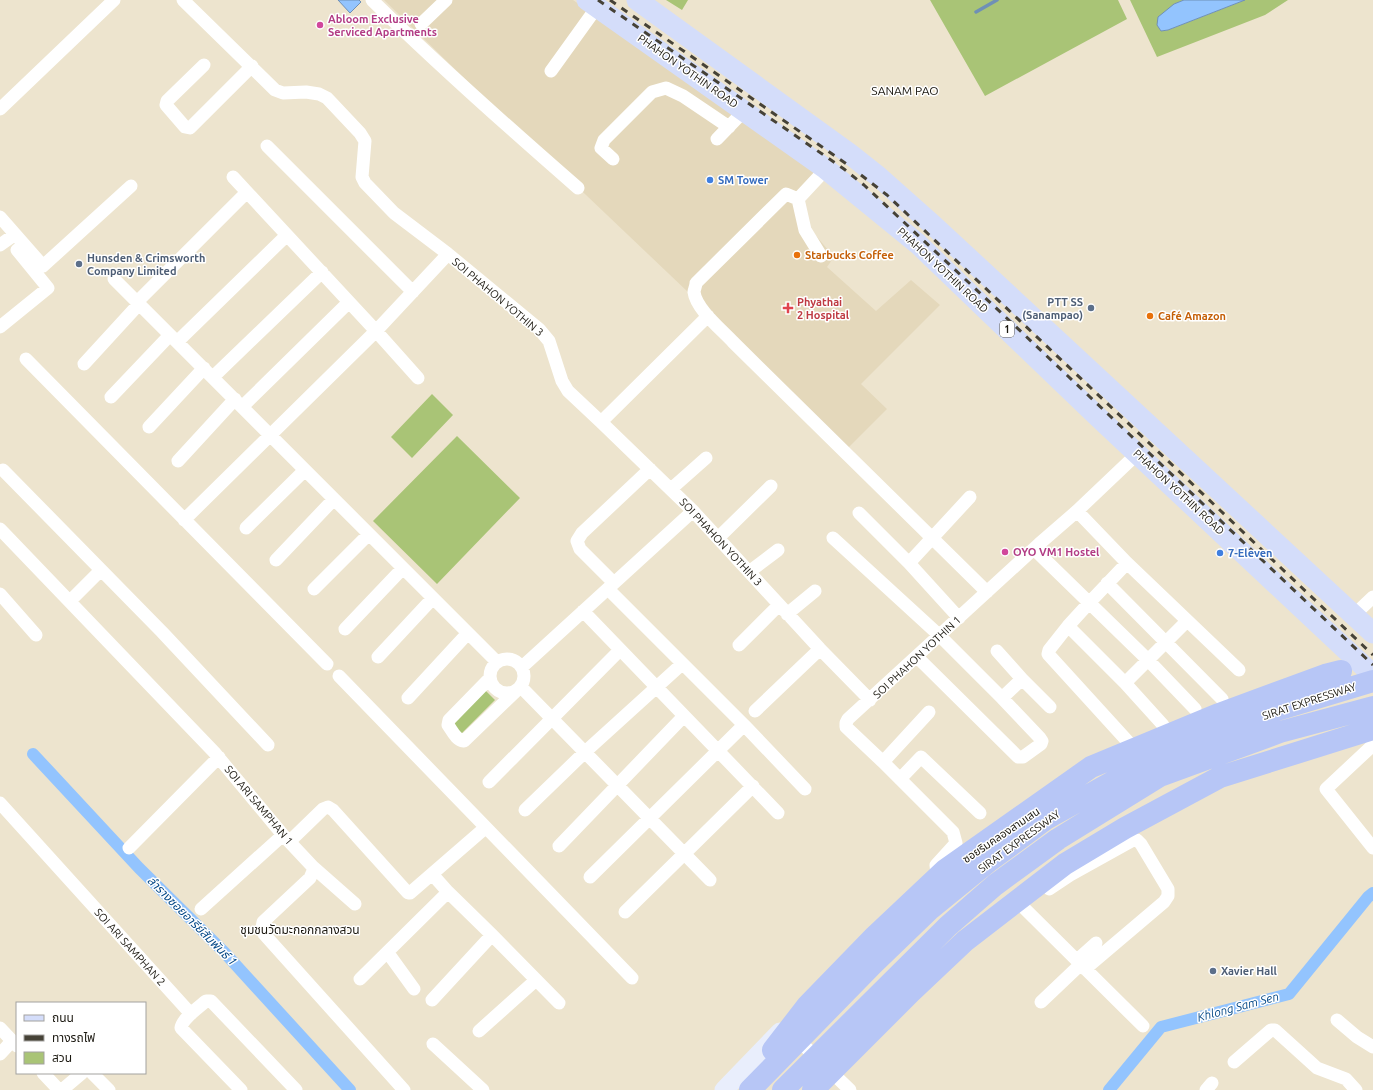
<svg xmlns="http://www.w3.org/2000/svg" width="1373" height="1090" font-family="Ubuntu,'Noto Sans Thai',sans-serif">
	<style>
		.built { fill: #e4d8bb }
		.green { fill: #a9c476 }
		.water { fill: #93c4fe; stroke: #6f90b6 }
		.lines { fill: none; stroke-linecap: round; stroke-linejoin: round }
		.stream { stroke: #6f90b6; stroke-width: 3.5 }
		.canal { stroke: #93c4fe; stroke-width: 12 }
		.street { stroke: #fff; stroke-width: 13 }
		.secondary { stroke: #e9eefc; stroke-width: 19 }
		.primary { stroke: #d4ddfa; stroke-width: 21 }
		.highway { stroke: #b7c6f6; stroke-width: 22 }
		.rail { stroke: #464237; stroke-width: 3; stroke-dasharray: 7 7; stroke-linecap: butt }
		.hotel-dot { fill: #d1479c; stroke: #fff; stroke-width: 1.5 }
		.shop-dot { fill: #3f7fe0; stroke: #fff; stroke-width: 1.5 }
		.food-dot { fill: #e8710a; stroke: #fff; stroke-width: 1.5 }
		.service-dot { fill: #5c6f8a; stroke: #fff; stroke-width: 1.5 }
		.health-dot { fill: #e0444e; stroke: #fff; stroke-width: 1.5 }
		.labels { text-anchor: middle; stroke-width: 3; stroke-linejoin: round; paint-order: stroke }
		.shield { fill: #fff; stroke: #5f5d57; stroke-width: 1 }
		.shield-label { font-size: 10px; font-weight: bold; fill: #1a170f }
		.hotel-label { font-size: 11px; font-weight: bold; fill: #b23c85; stroke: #fff; text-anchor: start }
		.street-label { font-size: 11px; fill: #1a170f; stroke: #fff }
		.shop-label { font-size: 11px; font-weight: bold; fill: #366cbe; stroke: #fff; text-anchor: start }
		.food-label { font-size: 11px; font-weight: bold; fill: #c56008; stroke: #fff; text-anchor: start }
		.service-label { font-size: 11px; font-weight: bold; fill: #4e5e75; stroke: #fff; text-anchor: start }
		.health-label { font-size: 11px; font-weight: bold; fill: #be3a42; stroke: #fff; text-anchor: start }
		.neighbourhood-label { font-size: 12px; fill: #1a170f; stroke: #fff }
		.water-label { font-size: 12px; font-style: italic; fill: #044887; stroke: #fff }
	</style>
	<rect width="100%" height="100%" fill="#ede4ce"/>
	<!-- built -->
	<path class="built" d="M 384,0 L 573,0 L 808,165 L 824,180 L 804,197 L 806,224 L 834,257 L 827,267 L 876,311 L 911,280 L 940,305 L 861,384 L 887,409 L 843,453 L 689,293 L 504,117 Z"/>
	<!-- green -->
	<path class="green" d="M 666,0 L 688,0 L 682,10 Z
		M 930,0 L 1118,0 L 1127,19 L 985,96 Z
		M 1130,0 L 1184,0 L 1174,4 L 1157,25 L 1161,31 L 1168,30 L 1245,0 L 1288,0 L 1265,15 L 1157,57 Z
		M 432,394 L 453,415 L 412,458 L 391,437 Z
		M 457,436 L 520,498 L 437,584 L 373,521 Z
		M 483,688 L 495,700 L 457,738 L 445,726 Z"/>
	<!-- water -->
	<path class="water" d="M 338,0 L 359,0 L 361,2 L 350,13 Z
		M 1184,0 L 1245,0 L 1168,30 L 1161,31 L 1157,25 L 1158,17 L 1174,4 Z"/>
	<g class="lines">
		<!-- stream -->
		<path class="stream" d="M 976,12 L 997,0"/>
		<!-- canal -->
		<path class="canal" d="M 33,754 L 139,868 L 224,952 L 350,1090
			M 1109,1090 L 1161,1027 L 1289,994 L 1368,897 L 1373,893"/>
		<!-- street -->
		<path class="street" d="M 183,0 L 275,90 L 283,93 L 306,92 L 319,94 L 327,98 L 360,133 L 365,141 L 362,177 L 365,183 L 394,213 L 448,254 L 539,329 L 549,341 L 562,381 L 568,391 L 601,422 L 693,511 L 820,649 L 870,700
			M 372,0 C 438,65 508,127 578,188
			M 421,24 L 446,0
			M 204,65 L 167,101 L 166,105 L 185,127 L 190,128 L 252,66
			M 551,71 L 597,7
			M 0,109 L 114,0
			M 717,139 L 744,111
			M 267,146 L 413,292
			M 613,159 L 601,148 L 604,140 L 652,92 L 666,88 L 683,96 L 729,127
			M 233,177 L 376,331 L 418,378
			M 798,199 L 786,194 L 696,283 C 696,286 694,290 694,292 C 696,309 722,330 733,342 L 987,592
			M 0,217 L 43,266 L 131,186
			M 0,245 L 14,235
			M 821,256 L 805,230 L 798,199 L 826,169
			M 114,279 L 497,662
			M 137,302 L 247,192
			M 0,327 L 48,288 L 17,250
			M 177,342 L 287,235
			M 26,359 L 327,664
			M 84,364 L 139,304
			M 213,377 L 322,272
			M 111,397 L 170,335
			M 242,407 L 349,302
			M 601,422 L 708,316
			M 149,427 L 204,368
			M 178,461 L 235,399
			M 3,470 L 162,632 L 268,745
			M 671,489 L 706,458
			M 1077,511 L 1127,563 L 1239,670
			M 859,513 L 909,563 L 959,618
			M 184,520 L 376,331 L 448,254
			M 246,528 L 305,470
			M 0,529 L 214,752 L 283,835 L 313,867 L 313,871 L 310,878 L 263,922 L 262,928 L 264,934 L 404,1090
			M 718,538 L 771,486
			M 833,538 L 940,636 L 1002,698 L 1040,738 L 1042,741 L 1041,744 L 1023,757 L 1018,757 L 917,657
			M 1034,549 L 1148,660 L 1195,709
			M 276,560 L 334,499
			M 909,563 L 970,497
			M 1127,563 L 1089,603 L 1068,626 L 1049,650 L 1048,654 L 1130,744
			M 749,572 L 778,550
			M 614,583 L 580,549 L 577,541 L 582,533 L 650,469
			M 1107,583 L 1222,699
			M 314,589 L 369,534
			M 608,589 L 744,725 L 805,789
			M 0,594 L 36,635
			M 70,601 L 100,571
			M 583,611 L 778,813
			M 787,614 L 815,591
			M 1354,615 L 1373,597
			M 1068,626 L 1125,683 L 1163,725
			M 345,629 L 403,568
			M 739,645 L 779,605
			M 997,651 L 1022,679 L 1050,707
			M 378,657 L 433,598
			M490 676a17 17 0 1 1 34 0a17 17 0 1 1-34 0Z
			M 522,667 L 693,511
			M 339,676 L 632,978
			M 490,678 L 449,720 L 448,725 C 453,732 456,740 464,741 L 516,691
			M 1125,683 L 1187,621
			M 521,687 L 710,880
			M 408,698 L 468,633
			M 1002,698 L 1022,679
			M 755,711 L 820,649
			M 1373,745 L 1326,789 L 1373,848
			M 883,762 L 929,712
			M 900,779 L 921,757 L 980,813
			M 489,782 L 620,650
			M 0,803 L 191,1014
			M 525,810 L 585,752 L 682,664
			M 290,841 L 323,809 L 328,807 L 333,810 L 408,893 L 410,893 L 485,828
			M 559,846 L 684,716
			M 129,848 L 219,757
			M 313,867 L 355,904
			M 432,874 L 448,892 L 492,935 L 559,1003
			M 937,874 L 936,865 L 956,843 L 953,832 L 883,762 L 846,727 L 846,723 L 848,719 L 1039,544 L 1077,511 L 1138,453
			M 590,877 L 744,725
			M 1049,889 L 1070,875 L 1133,840 L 1137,840 L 1141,844 L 1168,889 L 1168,896 L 1164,902 L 1085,969
			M 1023,907 L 1143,1026
			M 201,909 L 283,835
			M 625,912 L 753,786
			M 388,953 L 414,989
			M 1077,960 L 1096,943
			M 360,979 L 448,892
			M 432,1000 L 492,935
			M 1041,1002 L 1081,964
			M 1337,1020 L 1357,1037 L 1373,1047
			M 0,1028 L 17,1046
			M 479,1031 L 536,980
			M 794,1036 L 850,1090
			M 433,1044 L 483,1090
			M 0,1054 L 12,1041
			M 1234,1062 L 1271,1030 L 1275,1030 L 1317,1068 L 1346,1079 L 1356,1090
			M 43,1073 L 59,1090
			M 92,1073 L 109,1090
			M 62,1090 L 82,1073
			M 241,1090 L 181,1028 C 182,1019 199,1007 206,1001 L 211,1001 L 296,1090
			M 1206,1090 L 1212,1083"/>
		<!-- secondary -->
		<path class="secondary" d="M 724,1090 L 780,1032"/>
		<!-- primary -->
		<path class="primary" d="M 587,0 L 826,169 L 918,244 L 1098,417 L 1373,675
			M 637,0 L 850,154 L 879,177 L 933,225 L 1373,633"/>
		<!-- highway -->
		<path class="highway" d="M 773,1050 L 807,1006 L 875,936 L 945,870 L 1091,767 L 1219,714 L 1325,675 L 1341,671
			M 750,1090 L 873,964 L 929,910 L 988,862 L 1046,819 L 1159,756 L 1277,710 L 1373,681
			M 783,1090 L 948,926 L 995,885 L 1058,839 L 1160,776 L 1280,732 L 1373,707
			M 813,1090 L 911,992 L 965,941 L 1065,864 L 1125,828 L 1220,777 L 1373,729"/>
		<!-- rail -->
		<path class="rail" d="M 598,0 L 844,169 L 864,185 L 995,307 L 1373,665
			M 610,0 L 848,165
			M 861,175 L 887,195 L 1373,655"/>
	</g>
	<!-- markers -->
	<g class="hotel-dot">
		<circle cx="320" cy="25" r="4"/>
		<circle cx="1005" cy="552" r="4"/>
	</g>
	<g class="shop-dot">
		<circle cx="710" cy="180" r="4"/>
		<circle cx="1220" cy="553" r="4"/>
	</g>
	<g class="food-dot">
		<circle cx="797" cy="255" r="4"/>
		<circle cx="1150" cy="316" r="4"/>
	</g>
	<g class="service-dot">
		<circle cx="79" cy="264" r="4"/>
		<circle cx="1091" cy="308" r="4"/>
		<circle cx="1213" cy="971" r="4"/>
	</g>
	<path class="health-dot" d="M786 302h4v4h4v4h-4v4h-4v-4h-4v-4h4z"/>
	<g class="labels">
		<!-- shield labels -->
		<rect class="shield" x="1000" y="321" width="14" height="16" rx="3"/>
		<g class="shield-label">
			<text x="1007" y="333">1</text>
		</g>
		<!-- hotel labels -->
		<g class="hotel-label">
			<text x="328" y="23">Abloom Exclusive<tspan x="328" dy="13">Serviced Apartments</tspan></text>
			<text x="1013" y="556">OYO VM1 Hostel</text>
		</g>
		<!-- street labels -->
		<g class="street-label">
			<text transform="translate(688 71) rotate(35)" y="4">PHAHON YOTHIN ROAD</text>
			<text transform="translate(943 270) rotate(43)" y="4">PHAHON YOTHIN ROAD</text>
			<text transform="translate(498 297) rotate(40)" y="4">SOI PHAHON YOTHIN 3</text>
			<text transform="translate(1179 492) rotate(43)" y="4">PHAHON YOTHIN ROAD</text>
			<text transform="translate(721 542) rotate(47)" y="4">SOI PHAHON YOTHIN 3</text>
			<text transform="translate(917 657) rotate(-43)" y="4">SOI PHAHON YOTHIN 1</text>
			<text transform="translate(1309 701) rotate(-18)" y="4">SIRAT EXPRESSWAY</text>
			<text transform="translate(259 805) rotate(50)" y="4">SOI ARI SAMPHAN 1</text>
			<text transform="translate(1001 835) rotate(-34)" y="4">ซอยริมคลองสามเสน</text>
			<text transform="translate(1019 841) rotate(-36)" y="4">SIRAT EXPRESSWAY</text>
			<text transform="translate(130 947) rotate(48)" y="4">SOI ARI SAMPHAN 2</text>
		</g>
		<!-- shop labels -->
		<g class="shop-label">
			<text x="718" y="184">SM Tower</text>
			<text x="1228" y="557">7-Eleven</text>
		</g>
		<!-- food labels -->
		<g class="food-label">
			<text x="805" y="259">Starbucks Coffee</text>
			<text x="1158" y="320">Café Amazon</text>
		</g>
		<!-- service labels -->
		<g class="service-label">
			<text x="87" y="262">Hunsden &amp; Crimsworth<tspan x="87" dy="13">Company Limited</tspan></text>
			<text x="1083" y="306" text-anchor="end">PTT SS<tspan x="1083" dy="13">(Sanampao)</tspan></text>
			<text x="1221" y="975">Xavier Hall</text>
		</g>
		<!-- health labels -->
		<g class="health-label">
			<text x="797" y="306">Phyathai<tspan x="797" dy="13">2 Hospital</tspan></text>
		</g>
		<!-- neighbourhood labels -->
		<g class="neighbourhood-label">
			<text x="905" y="95">SANAM PAO</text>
			<text x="300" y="934">ชุมชนวัดมะกอกกลางสวน</text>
		</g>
		<!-- water labels -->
		<g class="water-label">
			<text transform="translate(192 921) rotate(45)" y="4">ลำรางซอยอารีย์สัมพันธ์ 1</text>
			<text transform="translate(1238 1007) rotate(-15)" y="4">Khlong Sam Sen</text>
		</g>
	</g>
	<!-- legend -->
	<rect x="16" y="1002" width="130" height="72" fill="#ffffff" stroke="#a3a29f"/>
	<rect x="24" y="1015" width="20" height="6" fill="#d4ddfa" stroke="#a3a29f"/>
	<text x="52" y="1022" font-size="12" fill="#1a170f">ถนน</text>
	<rect x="24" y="1035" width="20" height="6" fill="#464237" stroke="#a3a29f"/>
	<text x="52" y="1042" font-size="12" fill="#1a170f">ทางรถไฟ</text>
	<rect x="24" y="1052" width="20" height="12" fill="#a9c476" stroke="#a3a29f"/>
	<text x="52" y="1062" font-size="12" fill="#1a170f">สวน</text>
</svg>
